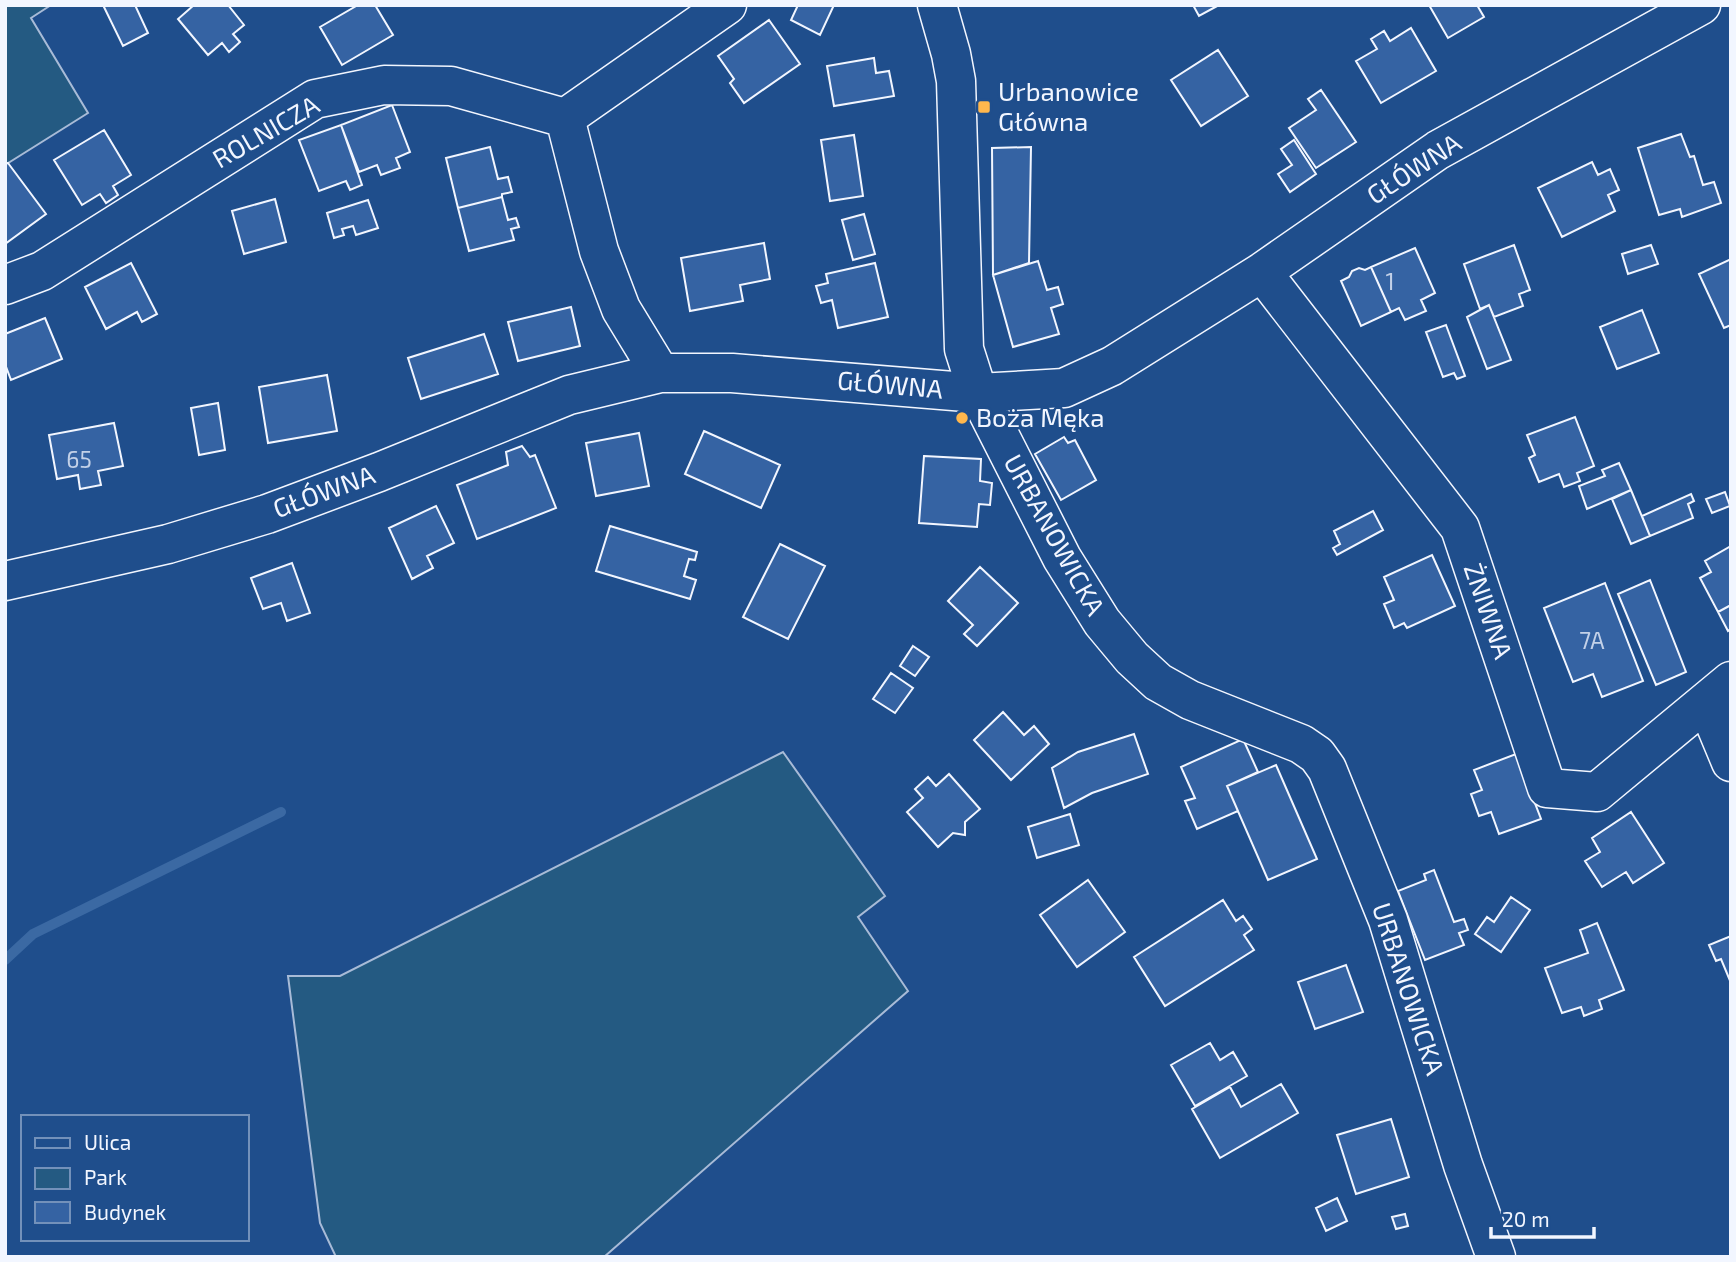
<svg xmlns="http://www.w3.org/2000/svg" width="1736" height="1262" font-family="'Exo 2',sans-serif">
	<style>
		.green { fill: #245a82; stroke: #a8bbd7; stroke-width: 2 }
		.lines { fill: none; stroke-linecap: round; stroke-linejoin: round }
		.stream { stroke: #3b69a3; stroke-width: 10 }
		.building { fill: #3563a3; stroke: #f2f6ff; stroke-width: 2 }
		.minor-casing { stroke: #f2f6ff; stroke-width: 41 }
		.minor { stroke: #1f4e8c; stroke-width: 38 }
		.poi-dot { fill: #ffb74d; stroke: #1f4e8c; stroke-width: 2.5 }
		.labels { text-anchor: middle; stroke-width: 5; stroke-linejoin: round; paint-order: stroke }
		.number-label { font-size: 23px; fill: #c3d1e8 }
		.poi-label { font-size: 26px; fill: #f2f6ff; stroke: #1f4e8c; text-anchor: start }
		.street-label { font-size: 26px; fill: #f2f6ff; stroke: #1f4e8c }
	</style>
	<rect width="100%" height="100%" fill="#1f4e8c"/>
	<!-- green -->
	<path class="green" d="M 5,5 L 51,5 L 31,18 L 88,113 L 5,165 Z
		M 783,752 L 885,896 L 858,917 L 908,991 L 604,1257 L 336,1257 L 320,1223 L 288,976 L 340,976 Z"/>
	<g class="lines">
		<!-- stream -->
		<path class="stream" d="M 5,960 L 33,934 L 281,812"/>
	</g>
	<!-- building -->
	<path class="building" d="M 103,5 L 135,5 L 148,33 L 123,46 Z
		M 194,5 L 228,5 L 244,25 L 233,34 L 240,42 L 229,52 L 222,43 L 208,55 L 178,19 Z
		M 358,5 L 375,5 L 393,35 L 342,65 L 320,27 Z
		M 798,5 L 834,5 L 820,35 L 791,20 Z
		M 1193,5 L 1219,5 L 1199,16 Z
		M 1429,5 L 1477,5 L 1484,17 L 1448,38 Z
		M 769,20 L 800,64 L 744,103 L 730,83 L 734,79 L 718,56 Z
		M 1411,28 L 1436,71 L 1381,103 L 1356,61 L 1377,49 L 1371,39 L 1384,31 L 1390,41 Z
		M 1218,50 L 1248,96 L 1201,126 L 1171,80 Z
		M 874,58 L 876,73 L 889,71 L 894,96 L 834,106 L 827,66 Z
		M 1321,90 L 1356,142 L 1316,168 L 1289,128 L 1316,110 L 1308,99 Z
		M 392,105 L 410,152 L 396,158 L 400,168 L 381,175 L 377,165 L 359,172 L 341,125 Z
		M 341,125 L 362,185 L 350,190 L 346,181 L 319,191 L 299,140 Z
		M 104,130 L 131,175 L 113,186 L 118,195 L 106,203 L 100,194 L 82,205 L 54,160 Z
		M 1681,134 L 1690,157 L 1694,156 L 1703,185 L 1714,182 L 1721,203 L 1682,217 L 1680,209 L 1659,215 L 1638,148 Z
		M 854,135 L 863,196 L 830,201 L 821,140 Z
		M 1294,140 L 1316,174 L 1290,192 L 1278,174 L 1292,165 L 1281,149 Z
		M 490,147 L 498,179 L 508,177 L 512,192 L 502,194 L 502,197 L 458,208 L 446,158 Z
		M 1031,147 L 1029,263 L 993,275 L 992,148 Z
		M 1592,162 L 1598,175 L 1610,169 L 1619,190 L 1608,195 L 1615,211 L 1562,237 L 1538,188 Z
		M 8,163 L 46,214 L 5,244 L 5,164 Z
		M 502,197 L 508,220 L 516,218 L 519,227 L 511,229 L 514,240 L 469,251 L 458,208 Z
		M 275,199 L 286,242 L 244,254 L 232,211 Z
		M 368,200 L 378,228 L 356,235 L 353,226 L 342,229 L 344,235 L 334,238 L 327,213 Z
		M 864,214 L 875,254 L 853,260 L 842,220 Z
		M 764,243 L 770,279 L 740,285 L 743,301 L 690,311 L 681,258 Z
		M 1514,245 L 1530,290 L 1519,294 L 1523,306 L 1494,317 L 1489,305 L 1480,309 L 1464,264 Z
		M 1651,245 L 1658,264 L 1628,274 L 1622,254 Z
		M 1415,248 L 1435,293 L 1421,300 L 1426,311 L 1405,320 L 1399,308 L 1391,312 L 1371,267 Z
		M 1731,259 L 1731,325 L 1724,328 L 1699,274 Z
		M 1038,261 L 1047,290 L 1058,287 L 1063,304 L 1051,308 L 1059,334 L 1013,347 L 993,275 Z
		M 131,263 L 157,314 L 142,322 L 137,312 L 106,329 L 85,287 Z
		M 875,263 L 888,317 L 838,328 L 832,300 L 821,303 L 816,286 L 828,283 L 826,274 Z
		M 1371,267 L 1391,312 L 1361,326 L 1341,281 L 1349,277 L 1352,271 L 1359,268 L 1365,270 Z
		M 1489,305 L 1511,360 L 1487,369 L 1467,317 Z
		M 571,307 L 580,346 L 518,361 L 508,322 Z
		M 1642,310 L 1659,353 L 1617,369 L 1600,327 Z
		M 45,318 L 62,359 L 11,380 L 5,364 L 5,334 Z
		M 1446,325 L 1465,376 L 1457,379 L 1454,373 L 1443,377 L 1426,332 Z
		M 484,334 L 498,374 L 421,399 L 408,358 Z
		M 327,375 L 337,431 L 268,443 L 259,387 Z
		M 218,403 L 225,450 L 199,455 L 191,408 Z
		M 1575,417 L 1594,466 L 1577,473 L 1580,481 L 1564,487 L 1559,474 L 1539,482 L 1529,458 L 1535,455 L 1527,435 Z
		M 114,423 L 123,466 L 98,471 L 101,485 L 80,489 L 78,475 L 57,479 L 49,435 Z
		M 704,431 L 780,465 L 761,508 L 685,474 Z
		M 639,433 L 649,486 L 596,496 L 586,443 Z
		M 1064,437 L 1068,443 L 1075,440 L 1096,480 L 1061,500 L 1035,454 Z
		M 522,446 L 530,457 L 535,455 L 556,508 L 477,539 L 457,485 L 508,465 L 506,452 Z
		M 924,456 L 981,459 L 980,481 L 992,483 L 990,505 L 979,504 L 977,527 L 919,523 Z
		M 1619,463 L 1631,490 L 1587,509 L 1579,486 L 1605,476 L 1602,470 Z
		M 1631,490 L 1650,536 L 1631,544 L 1612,499 Z
		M 1725,492 L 1730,506 L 1712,513 L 1706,499 Z
		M 1691,494 L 1694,501 L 1688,504 L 1693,518 L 1650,536 L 1642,516 Z
		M 436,506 L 454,543 L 427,556 L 433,568 L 412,579 L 389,528 Z
		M 1373,511 L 1383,530 L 1337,555 L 1333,548 L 1340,544 L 1334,531 Z
		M 610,526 L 697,552 L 695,560 L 689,559 L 684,576 L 696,580 L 690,599 L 596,571 Z
		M 780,544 L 825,566 L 788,639 L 743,617 Z
		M 1731,546 L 1731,605 L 1718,612 L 1700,578 L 1711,572 L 1705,561 Z
		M 1432,555 L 1455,606 L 1407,628 L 1404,623 L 1394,628 L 1384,604 L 1394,600 L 1384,577 Z
		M 292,563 L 310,613 L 287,621 L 281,603 L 263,609 L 251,578 Z
		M 980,567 L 1018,603 L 977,646 L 964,634 L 973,625 L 948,601 Z
		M 1650,580 L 1686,672 L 1656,685 L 1618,594 Z
		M 1605,583 L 1643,681 L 1602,697 L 1593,674 L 1573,682 L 1544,608 Z
		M 1731,605 L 1731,629 L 1728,631 L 1718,612 Z
		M 913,646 L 929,657 L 915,676 L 900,666 Z
		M 891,673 L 913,688 L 895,713 L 873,699 Z
		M 1003,712 L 1024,735 L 1034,726 L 1049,744 L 1011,780 L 974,740 Z
		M 1134,734 L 1148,774 L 1092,793 L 1064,808 L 1052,768 L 1078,752 Z
		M 1243,739 L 1258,772 L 1227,786 L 1238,811 L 1197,829 L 1185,801 L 1195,798 L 1181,767 Z
		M 1516,754 L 1541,819 L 1499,834 L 1491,812 L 1479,816 L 1471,794 L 1482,790 L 1474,770 Z
		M 1276,765 L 1317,859 L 1268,880 L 1227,786 Z
		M 949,774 L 980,809 L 965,822 L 965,835 L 953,833 L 938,847 L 907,812 L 923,798 L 915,789 L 928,777 L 936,786 Z
		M 1631,812 L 1664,863 L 1633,883 L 1626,872 L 1602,887 L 1585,861 L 1600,852 L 1592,838 Z
		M 1070,814 L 1079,845 L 1037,858 L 1028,827 Z
		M 1434,870 L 1454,922 L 1464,919 L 1468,930 L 1459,933 L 1464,945 L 1425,960 L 1398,891 L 1426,880 L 1424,874 Z
		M 1088,880 L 1125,932 L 1077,967 L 1040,915 Z
		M 1511,897 L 1530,910 L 1501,952 L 1475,934 L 1487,917 L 1494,922 Z
		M 1223,900 L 1236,921 L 1243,916 L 1252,929 L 1244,935 L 1254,950 L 1165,1006 L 1134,957 Z
		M 1597,923 L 1624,990 L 1599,1000 L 1602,1009 L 1584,1016 L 1581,1007 L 1562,1013 L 1545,968 L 1588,953 L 1580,930 Z
		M 1731,936 L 1731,983 L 1721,959 L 1716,961 L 1709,945 Z
		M 1346,965 L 1363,1012 L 1315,1029 L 1298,982 Z
		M 1210,1043 L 1220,1060 L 1233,1052 L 1247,1076 L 1195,1106 L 1171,1065 Z
		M 1281,1084 L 1298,1113 L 1220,1158 L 1192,1109 L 1230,1087 L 1241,1107 Z
		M 1391,1119 L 1409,1177 L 1356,1194 L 1337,1135 Z
		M 1337,1198 L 1347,1221 L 1326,1231 L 1316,1208 Z
		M 1405,1214 L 1408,1226 L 1396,1229 L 1392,1217 Z"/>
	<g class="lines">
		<!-- minor casing -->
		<g class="minor-casing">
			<path id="minor" d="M 937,5 L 951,54 L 956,81 L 964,349 L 978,393 L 1062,558 L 1102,622 L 1132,658 L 1158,682 L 1190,700 L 1301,744 L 1317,755 L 1327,769 L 1388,920 L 1463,1165 L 1496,1257
				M 565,118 L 599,251 L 621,309 L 660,373
				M 565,118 L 727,5
				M 1262,272 L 1460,528 L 1547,788 L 1597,792 L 1731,681
				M 5,285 L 42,271 L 315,99 L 384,85 L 451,86 L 565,118
				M 5,581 L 168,544 L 267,514 L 379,472 L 569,395 L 660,373 L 732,373 L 978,393 L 1064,388 L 1112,366 L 1262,272 L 1438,150 L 1701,5
				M 1706,702 L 1731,762"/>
		</g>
		<!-- minor -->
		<use href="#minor" class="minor"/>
	</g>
	<!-- markers -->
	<g class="poi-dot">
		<rect x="977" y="100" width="14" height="14" rx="3.5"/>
		<circle cx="962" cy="418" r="7"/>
	</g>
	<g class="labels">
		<!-- number labels -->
		<g class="number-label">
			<text x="1390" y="290">1</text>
			<text x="79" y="468">65</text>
			<text x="1592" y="649">7A</text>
		</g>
		<!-- poi labels -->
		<g class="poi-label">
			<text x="998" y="101">Urbanowice<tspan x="998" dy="30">Główna</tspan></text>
			<text x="976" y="427">Boża Męka</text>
		</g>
		<!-- street labels -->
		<g class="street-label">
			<text transform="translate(266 132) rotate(-30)" y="9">ROLNICZA</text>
			<text transform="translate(1414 169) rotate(-33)" y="9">GŁÓWNA</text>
			<text transform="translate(890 385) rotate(5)" y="9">GŁÓWNA</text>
			<text transform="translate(324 492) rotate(-20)" y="9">GŁÓWNA</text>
			<text transform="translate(1054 535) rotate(61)" y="9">URBANOWICKA</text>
			<text transform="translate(1488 611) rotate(71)" y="9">ŻNIWNA</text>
			<text transform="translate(1408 989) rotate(72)" y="9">URBANOWICKA</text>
		</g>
	</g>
	<!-- border -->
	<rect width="1736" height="1262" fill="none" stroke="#f2f6ff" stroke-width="14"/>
	<!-- legend -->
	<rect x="21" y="1115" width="228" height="126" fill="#1f4e8c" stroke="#7391ba" stroke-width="2"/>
	<rect x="35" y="1138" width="35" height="10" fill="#1f4e8c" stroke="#7391ba" stroke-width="2"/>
	<text x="84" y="1150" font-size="21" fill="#f2f6ff">Ulica</text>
	<rect x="35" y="1168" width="35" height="21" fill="#245a82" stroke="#7391ba" stroke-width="2"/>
	<text x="84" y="1185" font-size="21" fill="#f2f6ff">Park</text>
	<rect x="35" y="1202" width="35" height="21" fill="#3563a3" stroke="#7391ba" stroke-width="2"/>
	<text x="84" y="1220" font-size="21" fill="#f2f6ff">Budynek</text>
	<!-- scale -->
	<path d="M1491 1227v10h103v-10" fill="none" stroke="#f2f6ff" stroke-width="3.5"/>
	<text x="1502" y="1227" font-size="21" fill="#f2f6ff" stroke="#1f4e8c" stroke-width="5" paint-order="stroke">20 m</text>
</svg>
